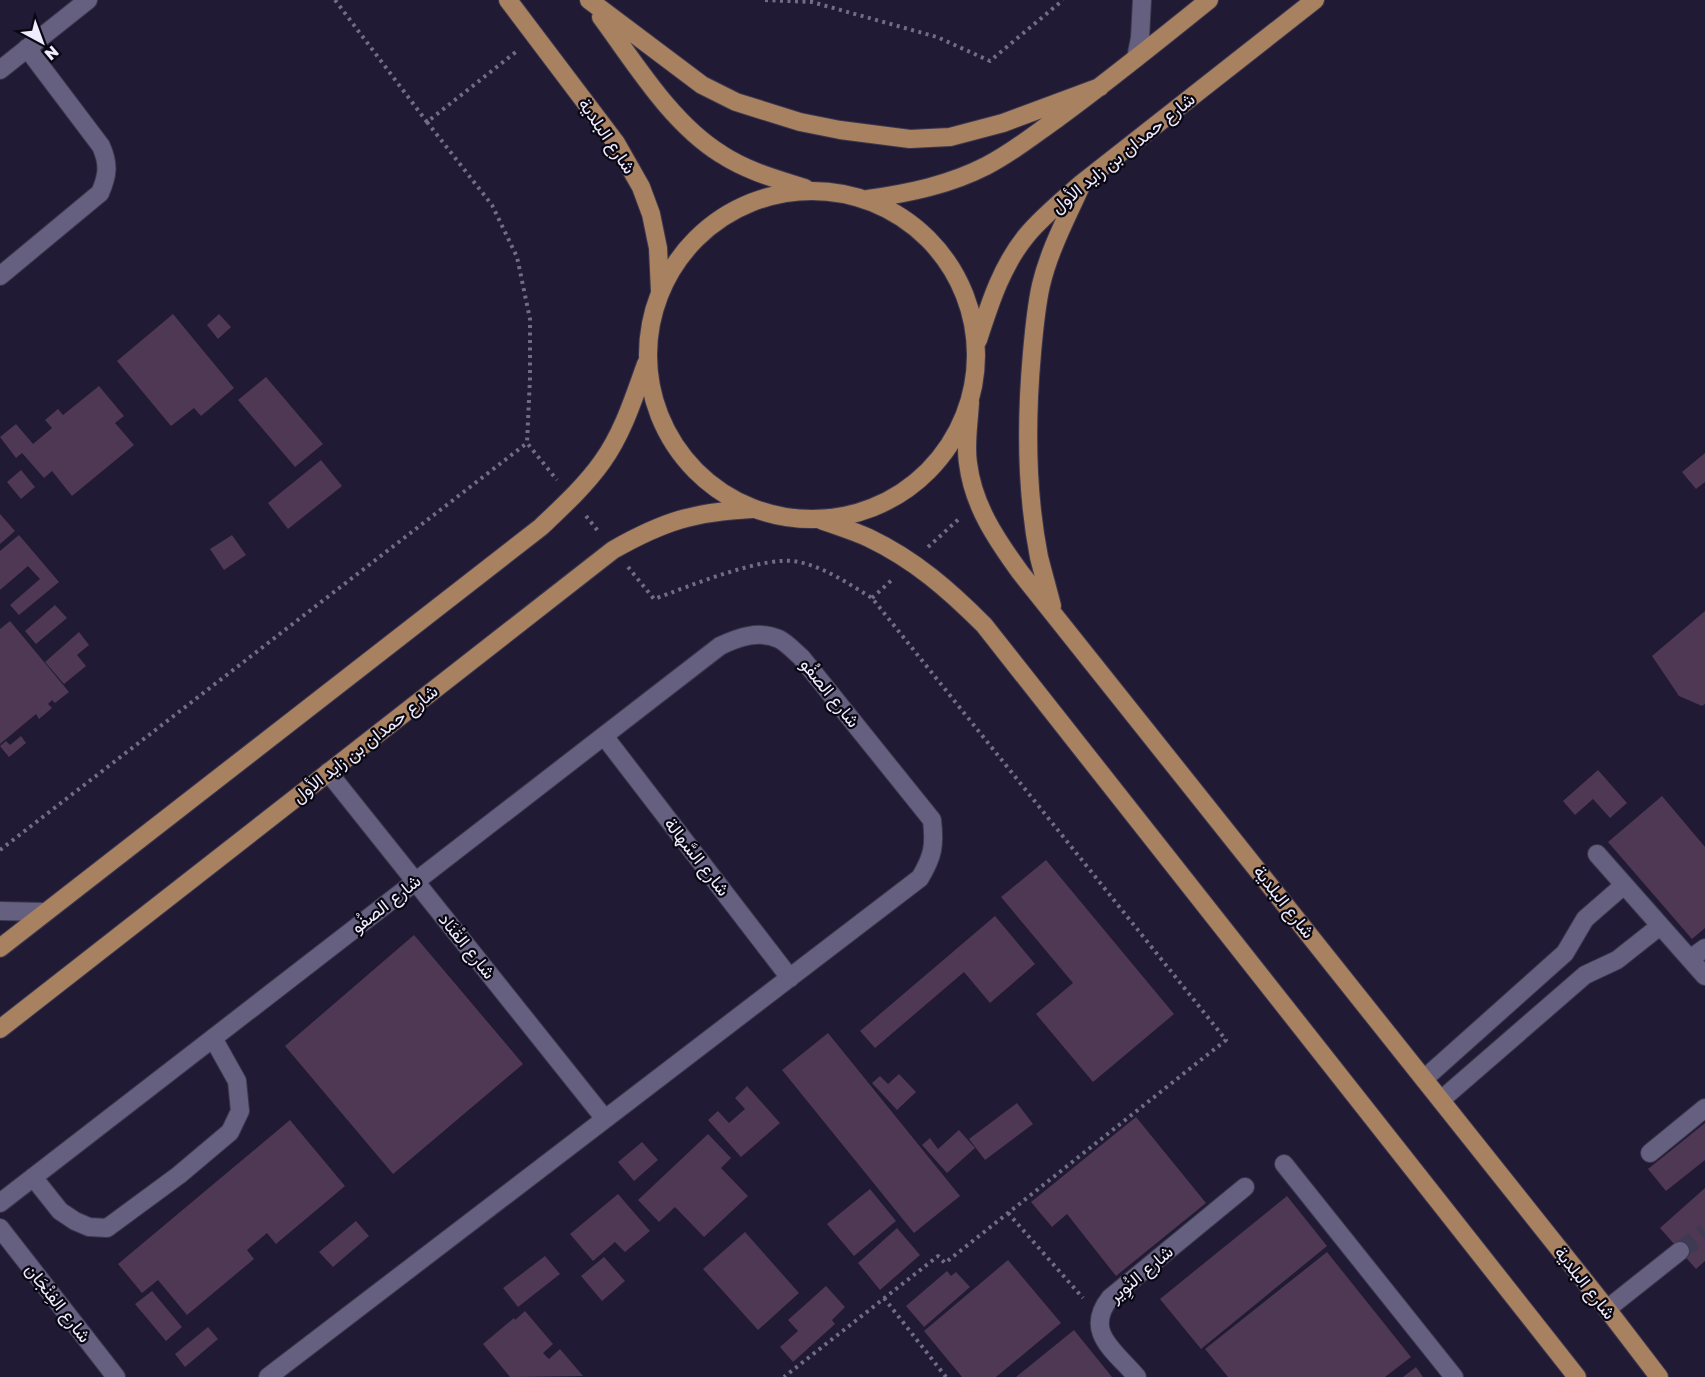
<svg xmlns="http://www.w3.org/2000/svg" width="1705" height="1377" font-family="'Golos Text',Vazirmatn,sans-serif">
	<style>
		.building { fill: #4f3853 }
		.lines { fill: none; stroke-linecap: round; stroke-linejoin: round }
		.minor-tunnel { stroke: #3f3a53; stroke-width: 18; stroke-dasharray: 18 9; stroke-linecap: butt }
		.minor-casing { stroke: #3c374d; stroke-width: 20 }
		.major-casing { stroke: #3c374d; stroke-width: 20 }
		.path { stroke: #716d84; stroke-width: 4; stroke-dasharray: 3 4.5; stroke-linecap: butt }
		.minor { stroke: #65607f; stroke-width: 18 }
		.major { stroke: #a88160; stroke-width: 18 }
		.labels { text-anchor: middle; stroke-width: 4.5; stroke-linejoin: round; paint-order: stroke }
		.street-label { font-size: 18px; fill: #eeecfe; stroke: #090712 }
	</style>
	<rect width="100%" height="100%" fill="#201a35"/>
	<!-- building -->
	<path class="building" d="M 173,314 L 234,388 L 201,416 L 194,408 L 171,426 L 117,361 Z
		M 219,314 L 231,327 L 218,339 L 207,325 Z
		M 266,377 L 323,444 L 295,467 L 238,400 Z
		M 99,386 L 124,416 L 115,423 L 134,445 L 72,496 L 52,471 L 44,478 L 22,453 L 16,458 L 0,437 L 16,424 L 33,444 L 52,428 L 45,420 L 58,409 L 63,415 Z
		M 1705,453 L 1705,482 L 1696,489 L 1682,472 Z
		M 321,460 L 342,486 L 288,529 L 268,503 Z
		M 21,470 L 35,487 L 21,499 L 7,482 Z
		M 0,514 L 15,531 L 0,544 Z
		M 19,535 L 59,582 L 19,615 L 10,605 L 40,579 L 28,566 L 0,590 L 0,551 Z
		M 232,535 L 246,555 L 224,570 L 210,549 Z
		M 55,605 L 67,618 L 36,644 L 25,631 Z
		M 1705,611 L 1705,704 L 1702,706 L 1679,696 L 1652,656 Z
		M 10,621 L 69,692 L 55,703 L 52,700 L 48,704 L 52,708 L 39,719 L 36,714 L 0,744 L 0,629 Z
		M 79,632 L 89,645 L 77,655 L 86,666 L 64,684 L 45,662 Z
		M 21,736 L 26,743 L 9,757 L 0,746 L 6,741 L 10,745 Z
		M 1598,770 L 1627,803 L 1610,818 L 1593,799 L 1575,815 L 1563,801 Z
		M 1662,796 L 1705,847 L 1705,928 L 1692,939 L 1608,842 Z
		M 1046,860 L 1174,1014 L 1093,1082 L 1036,1014 L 1073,983 L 1001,897 Z
		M 995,916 L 1035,964 L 990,1003 L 964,972 L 875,1048 L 860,1031 Z
		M 414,935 L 523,1064 L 393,1174 L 285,1046 Z
		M 828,1033 L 960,1196 L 914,1233 L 782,1070 Z
		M 899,1074 L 916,1092 L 897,1110 L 872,1083 L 880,1076 L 888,1084 Z
		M 747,1086 L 780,1123 L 741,1157 L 708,1120 L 718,1111 L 729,1123 L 745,1109 L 735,1098 Z
		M 1017,1103 L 1033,1124 L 985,1160 L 969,1139 Z
		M 1136,1117 L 1206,1203 L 1116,1276 L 1067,1214 L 1052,1227 L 1031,1202 Z
		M 290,1120 L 345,1186 L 276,1244 L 267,1233 L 247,1250 L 254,1259 L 187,1315 L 158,1280 L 142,1293 L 118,1264 Z
		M 1705,1123 L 1705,1160 L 1666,1191 L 1648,1169 Z
		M 959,1130 L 975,1148 L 947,1173 L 922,1145 L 930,1138 L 938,1149 Z
		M 708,1134 L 731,1158 L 721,1168 L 748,1196 L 704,1237 L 675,1207 L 659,1222 L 638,1200 Z
		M 642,1142 L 658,1160 L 634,1181 L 618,1162 Z
		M 1705,1188 L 1705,1261 L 1696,1269 L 1660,1228 Z
		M 870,1189 L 896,1221 L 854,1256 L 827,1224 Z
		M 618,1194 L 650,1231 L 625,1252 L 615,1242 L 593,1261 L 570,1234 Z
		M 1287,1196 L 1327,1246 L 1201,1349 L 1160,1299 Z
		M 356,1221 L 369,1236 L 333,1267 L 319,1252 Z
		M 897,1228 L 920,1255 L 880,1290 L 858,1263 Z
		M 745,1232 L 799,1293 L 758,1330 L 703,1269 Z
		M 1327,1252 L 1411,1357 L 1385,1377 L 1228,1377 L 1205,1349 Z
		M 545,1256 L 560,1274 L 518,1307 L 503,1288 Z
		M 604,1257 L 625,1281 L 602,1301 L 581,1276 Z
		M 1008,1260 L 1061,1323 L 996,1377 L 962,1377 L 924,1331 Z
		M 947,1271 L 951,1276 L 956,1272 L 970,1287 L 924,1327 L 906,1306 Z
		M 826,1286 L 845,1307 L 832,1320 L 835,1324 L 793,1362 L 780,1347 L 798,1331 L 788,1320 Z
		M 152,1291 L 182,1327 L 166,1341 L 135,1304 Z
		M 525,1311 L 553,1344 L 543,1353 L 549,1359 L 560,1349 L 583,1376 L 510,1377 L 483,1344 L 514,1318 L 515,1320 Z
		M 208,1327 L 218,1339 L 185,1367 L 175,1354 Z
		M 1074,1330 L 1112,1377 L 1016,1377 Z
		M 1416,1367 L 1423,1377 L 1403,1377 Z"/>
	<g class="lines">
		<!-- minor-tunnel -->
		<path class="minor-tunnel" d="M 1680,1251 L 1705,1232"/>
		<!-- minor casing -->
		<g class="minor-casing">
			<path id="minor" d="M 1136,58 L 1140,38 L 1142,0
				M 0,70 L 88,0
				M 0,276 L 100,193 C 108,175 109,164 101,146 L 27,48
				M 604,736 L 790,978
				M 328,772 L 605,1119
				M 1597,854 L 1705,976
				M 0,911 L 45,912
				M 1690,959 L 1705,948
				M 1424,1079 L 1565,953 L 1585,919 L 1624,885
				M 1441,1100 L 1585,975 L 1617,960 L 1660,926
				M 1650,1153 L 1705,1108
				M 1284,1164 L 1454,1377
				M 33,1177 L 60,1211 L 75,1221 L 89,1227 L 107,1228 L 179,1175 L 230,1132 L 240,1111 L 237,1081 L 213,1038
				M 0,1203 L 720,646 C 739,637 759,630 779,639 C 787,643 794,651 801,657 L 932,820 C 935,846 933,856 920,878 L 268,1377
				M 0,1228 L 116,1377
				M 1607,1309 L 1680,1251
				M 1137,1377 C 1115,1351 1083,1332 1110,1298 L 1245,1187"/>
		</g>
		<!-- major casing -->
		<g class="major-casing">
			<path id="major" d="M 508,0 L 616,143 L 641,187 L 651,214 L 658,248 L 660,291
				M 589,0 L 702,85 L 736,102 L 800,122 L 840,130 L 910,139 L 950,137 L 1003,123 L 1100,87
				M 601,17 C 635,63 671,123 721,154 C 747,171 776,179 805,188
				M648 355a164 164 0 1 1 328 0a164 164 0 1 1-328 0Z
				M 868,199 C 909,193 949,185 986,166 C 1012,153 1035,134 1058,118 C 1110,80 1159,40 1209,0
				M 978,340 C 990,303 1002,265 1027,235 C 1043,216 1063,200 1082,183 L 1315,0
				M 970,402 C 969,422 965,444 968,463 C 973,505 996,539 1020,572 L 1607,1309 L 1659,1377
				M 821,520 C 837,526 854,531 869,538 C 915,560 949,590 984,625 L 1577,1377
				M 1052,606 C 1048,590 1043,573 1039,557 C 1026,491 1026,420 1032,353 C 1034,330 1036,307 1041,285 C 1049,251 1066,219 1080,188
				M 0,948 L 541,527 C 562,507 585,486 602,462 C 623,433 634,397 646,364
				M 0,1029 L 613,550 C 664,521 694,512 752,509"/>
		</g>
		<!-- path -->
		<path class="path" d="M 335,0 L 427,122 L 517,51
			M 765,0 L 812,2 L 937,37 L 990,61 L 1063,0
			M 427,122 L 492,205 L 517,257 L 530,319 L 530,378 L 527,443 L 557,480
			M 586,516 L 598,531
			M 928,547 L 960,518
			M 628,567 L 654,599 C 688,587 765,554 799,562 C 826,568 849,584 872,598 L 1226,1040 L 945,1263 L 938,1256 L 784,1377
			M 872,598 L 894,578
			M 0,850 L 527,443
			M 1008,1213 L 1083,1298
			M 884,1298 L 946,1377"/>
		<!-- minor -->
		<use href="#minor" class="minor"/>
		<!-- major -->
		<use href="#major" class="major"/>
	</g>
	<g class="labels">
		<!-- street labels -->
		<g class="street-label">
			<text transform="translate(607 136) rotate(56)" y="6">شارع البلدية</text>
			<text transform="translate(1123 153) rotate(-39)" y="6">شارع حمدان بن زايد الأول</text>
			<text transform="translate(830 693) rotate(51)" y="6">شارع الصفُو</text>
			<text transform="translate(365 744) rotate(-38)" y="6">شارع حمدان بن زايد الأول</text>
			<text transform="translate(697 857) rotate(52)" y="6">شارع السَّهالة</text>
			<text transform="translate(1284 902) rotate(52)" y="6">شارع البلدية</text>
			<text transform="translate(386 904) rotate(-38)" y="6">شارع الصفُو</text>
			<text transform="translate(467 946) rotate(51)" y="6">شارع القْنَاد</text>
			<text transform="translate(1141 1274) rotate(-40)" y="6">شارع النُوِير</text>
			<text transform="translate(1585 1283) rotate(52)" y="6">شارع البلدية</text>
			<text transform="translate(58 1303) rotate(52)" y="6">شارع الفِنْجَان</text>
		</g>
	</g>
	<!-- north arrow -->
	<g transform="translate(42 42) rotate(139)" stroke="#090712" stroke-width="4.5" paint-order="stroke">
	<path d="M0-4.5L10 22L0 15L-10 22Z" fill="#eeecfe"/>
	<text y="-9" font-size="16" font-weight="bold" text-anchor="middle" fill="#eeecfe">N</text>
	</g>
</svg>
